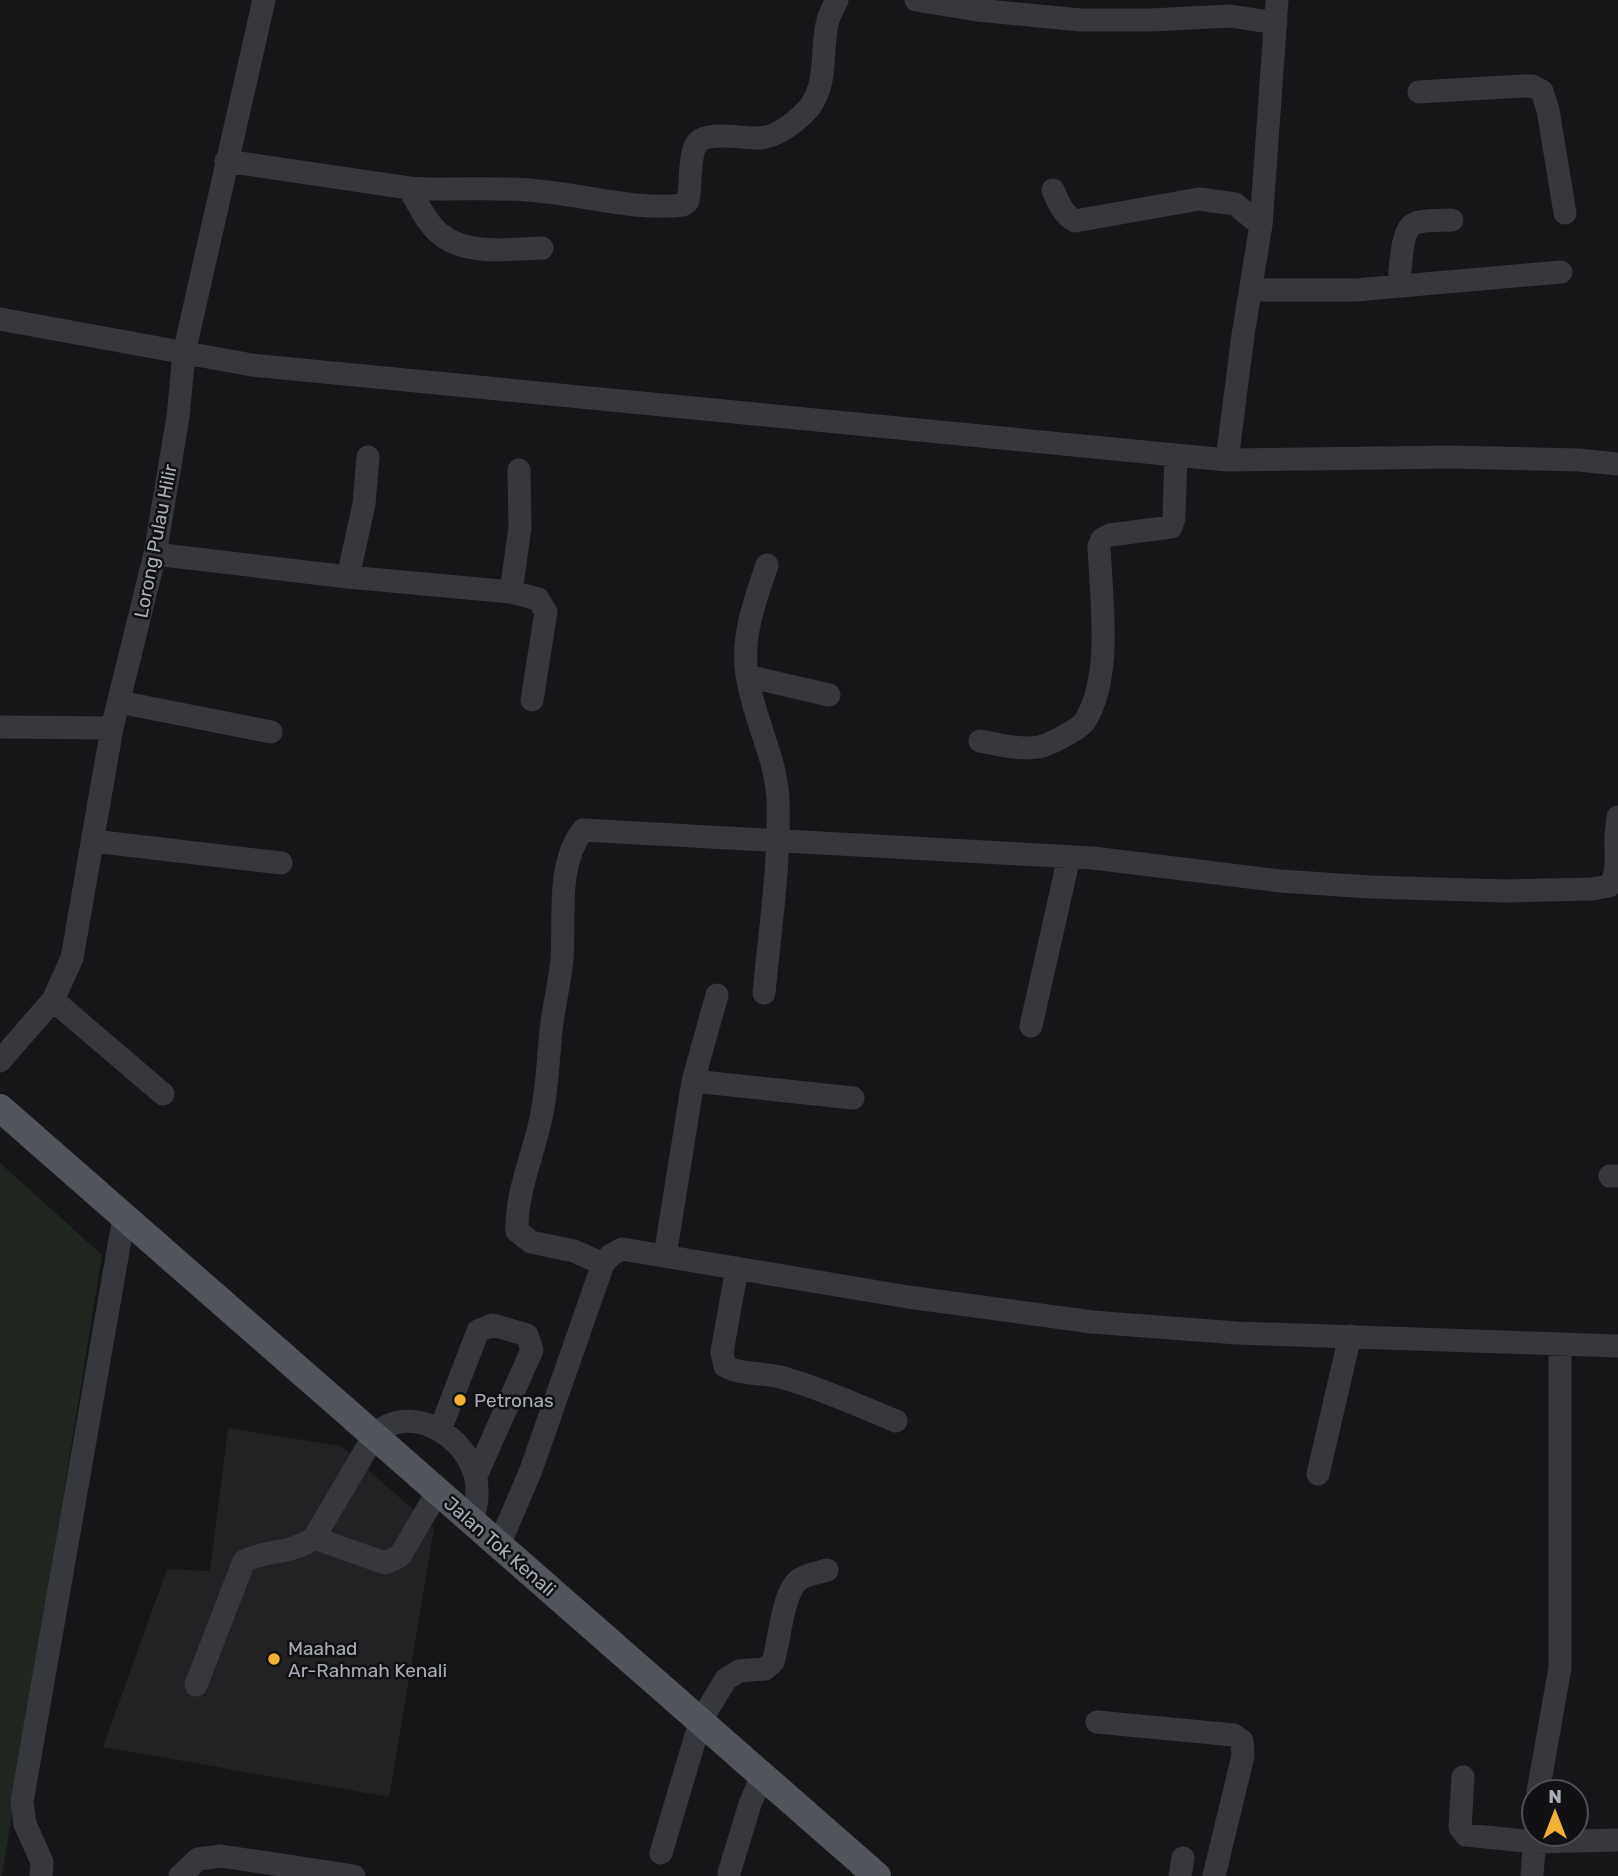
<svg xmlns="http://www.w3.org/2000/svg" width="1618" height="1876" font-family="Rubik,sans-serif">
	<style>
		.built { fill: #222225 }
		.green { fill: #1e261f }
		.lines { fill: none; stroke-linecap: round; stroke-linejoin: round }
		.minor { stroke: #37383d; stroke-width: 23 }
		.major { stroke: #53555c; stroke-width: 28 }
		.poi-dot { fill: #f2b134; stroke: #111113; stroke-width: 2.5 }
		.labels { text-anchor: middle; stroke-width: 5; stroke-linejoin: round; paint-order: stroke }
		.street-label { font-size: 19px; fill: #a8adb8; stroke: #111113 }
		.poi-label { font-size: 19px; fill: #a8adb8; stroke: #111113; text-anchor: start }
	</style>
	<rect width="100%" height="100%" fill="#161618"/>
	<!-- built -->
	<path class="built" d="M 228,1428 L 341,1446 L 434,1528 L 389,1797 L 103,1747 L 167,1569 L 210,1571 Z"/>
	<!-- green -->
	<path class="green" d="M 0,1163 L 102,1255 L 2,1876 L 0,1876 Z"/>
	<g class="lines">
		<!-- minor -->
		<path class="minor" d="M 916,0 L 977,10 L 1080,20 L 1151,20 L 1230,16 L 1276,23
			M 1419,92 L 1522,86 L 1532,86 L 1542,91 L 1548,110 L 1565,213
			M 226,161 L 409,188 C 418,204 426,222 440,234 C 467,256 509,249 542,248
			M 409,188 C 452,191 495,186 538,191 C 586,195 635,211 683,205 L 688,201 C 691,187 689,153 697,143 C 708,130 744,139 760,138 C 779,136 796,122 809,108 C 829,82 820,49 828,20 C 830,13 834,6 837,0
			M 1053,190 C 1058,201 1063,215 1075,221 L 1199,199 L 1235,204 L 1261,225
			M 1399,286 C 1400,273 1401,233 1412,225 C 1421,219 1441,221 1452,220
			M 1251,290 L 1356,290 L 1561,272
			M 0,319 L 252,365 L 1227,460 L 1450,457 L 1579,460 L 1618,464
			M 1227,460 L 1243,335 L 1261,225 L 1277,0
			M 155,554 L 348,577 L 511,592 L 520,527 L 519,470
			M 348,577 L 364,504 L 368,457
			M 511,592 L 538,599 L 546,612 L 532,700
			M 747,676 L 829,695
			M 119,702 L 271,732
			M 0,727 L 112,728
			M 980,741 C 999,745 1020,750 1039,747 C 1049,745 1080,729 1085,721 C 1113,676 1101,597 1099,546 L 1102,539 L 1110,535 L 1171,527 L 1174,518 L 1176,455
			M 93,841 L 281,863
			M 764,993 C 770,929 780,864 778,800 C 776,756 753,718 747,675 C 741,638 755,600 767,565
			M 53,1000 L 163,1094
			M 1031,1026 L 1069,857
			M 0,1061 L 53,1000 L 72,958 L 112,728 L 155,554 L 178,417 L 184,353 L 264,0
			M 693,1081 L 853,1098
			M 1610,1176 L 1618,1176
			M 665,1256 L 693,1081 L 717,995
			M 603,1264 L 574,1251 L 531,1242 L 517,1231 C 516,1192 533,1156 541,1118 C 548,1086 548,1054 552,1022 C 555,1001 560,980 562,959 C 565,917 556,865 583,830 L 1093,858 L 1280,881 L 1370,887 L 1506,891 L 1592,889 L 1609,886 C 1618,874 1616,862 1616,847 C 1615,837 1617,827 1618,817
			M 737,1268 L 722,1352 L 725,1366 C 743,1376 765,1372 784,1378 C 823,1389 859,1406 896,1421
			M 440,1430 L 478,1331 L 493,1325 L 527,1335 L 532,1350 L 476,1476
			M 1318,1474 L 1350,1336
			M 438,1491 L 400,1556 L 385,1563 L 314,1538 L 374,1436 C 411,1397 480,1442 477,1494 C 477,1504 476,1511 468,1518
			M 499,1545 L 531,1470 L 603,1264 L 611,1255 L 622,1249 L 908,1297 L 1092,1322 L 1237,1333 L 1618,1346
			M 196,1685 L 244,1561 C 268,1549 290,1555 314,1538
			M 1097,1722 L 1234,1735 L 1242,1741 L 1243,1756 L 1214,1876
			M 1463,1777 L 1460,1827 L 1466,1835 L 1534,1842 L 1618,1840
			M 1538,1792 L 1560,1668 L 1560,1345
			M 661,1853 L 700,1722 L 726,1679 L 739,1671 L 765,1669 L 773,1662 C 780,1641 782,1591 800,1579 C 808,1574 818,1573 827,1570
			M 729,1873 L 750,1804 L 762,1776
			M 41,1876 L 42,1862 L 25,1824 L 22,1802 L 124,1217
			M 180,1876 L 198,1859 L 221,1856 L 354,1876
			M 1180,1876 L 1183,1858
			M 1532,1876 L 1535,1834"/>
		<!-- major -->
		<path class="major" d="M 0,1108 L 877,1876"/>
	</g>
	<!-- markers -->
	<g class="poi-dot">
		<circle cx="460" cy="1400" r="7"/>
		<circle cx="274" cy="1659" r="7"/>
	</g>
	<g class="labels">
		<!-- street labels -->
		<g class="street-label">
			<text transform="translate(155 541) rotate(-79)" y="7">Lorong Pulau Hilir</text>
			<text transform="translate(500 1546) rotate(41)" y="7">Jalan Tok Kenali</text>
		</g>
		<!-- poi labels -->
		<g class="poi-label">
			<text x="474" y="1407">Petronas</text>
			<text x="288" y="1655">Maahad<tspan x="288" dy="22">Ar-Rahmah Kenali</tspan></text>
		</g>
	</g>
	<!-- north arrow -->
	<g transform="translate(1555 1813)"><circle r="33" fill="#111113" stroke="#4d4f55" stroke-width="2"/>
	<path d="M0-5L12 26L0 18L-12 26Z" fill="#f2b134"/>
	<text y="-10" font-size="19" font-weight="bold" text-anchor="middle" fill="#a8adb8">N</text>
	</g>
</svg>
